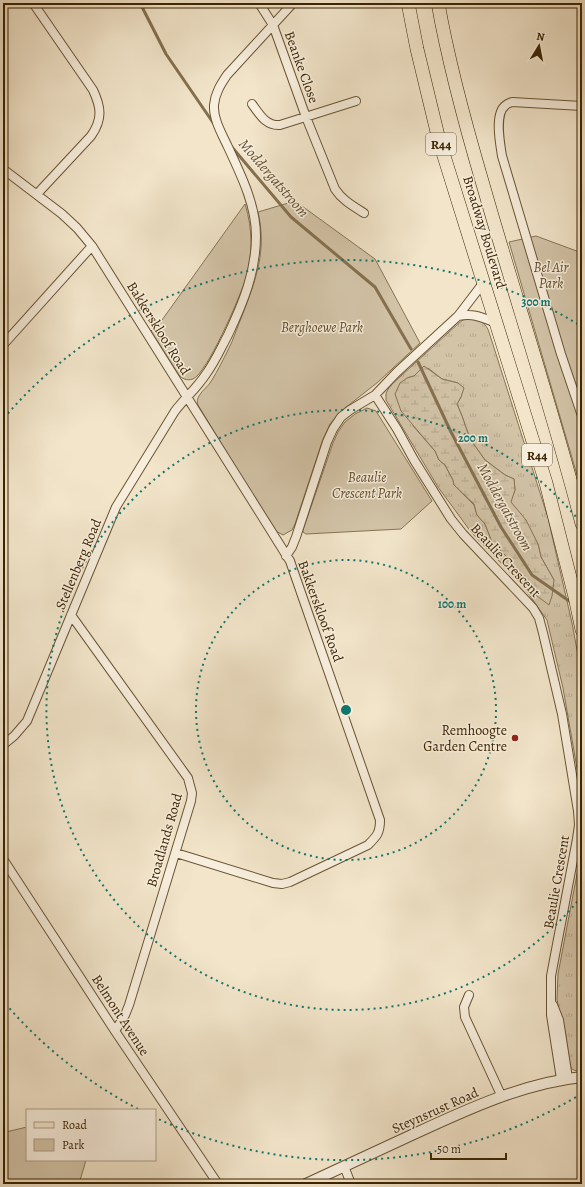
<svg xmlns="http://www.w3.org/2000/svg" width="585" height="1187" font-family="Alegreya,serif">
	<style>
		.grass { fill: url(#grass-tufts); stroke: #877454; fill-rule: evenodd }
		.wetland { fill: url(#wetland-marsh); stroke: #877454 }
		.park { fill: #d3c4a8; stroke: #877454 }
		.lines { fill: none; stroke-linecap: round; stroke-linejoin: round }
		.stream { stroke: #847050; stroke-width: 3 }
		.minor-casing { stroke: #695432; stroke-width: 10 }
		.tertiary-casing { stroke: #695432; stroke-width: 12 }
		.primary-casing { stroke: #3b2400; stroke-width: 14 }
		.minor { stroke: #f7eedd; stroke-width: 8 }
		.tertiary { stroke: #f7eedd; stroke-width: 10 }
		.primary { stroke: #f2e5ca; stroke-width: 13 }
		.ring { fill: none; stroke: #0f766e; stroke-width: 2; stroke-dasharray: 2 4 }
		.poi-dot { fill: #8f2418; stroke: #f7eedd; stroke-width: 1.5 }
		.labels { text-anchor: middle; stroke-width: 3; stroke-linejoin: round; paint-order: stroke }
		.shield { fill: #f7eedd; stroke: #736142; stroke-width: 1 }
		.shield-label { font-size: 13px; font-weight: bold; fill: #3b2400 }
		.street-label { font-size: 14px; fill: #3b2400; stroke: #f7eedd }
		.park-label { font-size: 14px; font-style: italic; fill: #614c2a; stroke: #f7eedd }
		.poi-label { font-size: 14px; fill: #3b2400; stroke: #f7eedd; text-anchor: end }
		.water-label { font-size: 15px; font-style: italic; fill: #65502f; stroke: #f7eedd }
		.centre { fill: #0f766e; stroke: #f7eedd; stroke-width: 2 }
		.ring-label { font-size: 12px; text-anchor: middle; font-weight: bold; fill: #0f766e; stroke: #f7eedd; stroke-width: 3; stroke-linejoin: round; paint-order: stroke }
	</style>
	<defs>
		<pattern id="grass-tufts" width="24" height="20" patternUnits="userSpaceOnUse"><rect width="24" height="20" fill="#d3c4a8"/><path d="M3 7l-1-3M5 7V3M7 7l1-3M15 17l-1-3M17 17v-4M19 17l1-3" fill="none" stroke="#b6a88f"/></pattern>
		<pattern id="wetland-marsh" width="20" height="14" patternUnits="userSpaceOnUse"><rect width="20" height="14" fill="#d3c4a8"/><path d="M1 5h8M5 5V1M11 12h8M15 12V8" fill="none" stroke="#b6a88f"/></pattern>
	</defs>
	<rect width="100%" height="100%" fill="#f2e5ca"/>
	<filter id="stains"><feTurbulence type="fractalNoise" baseFrequency=".005" numOctaves="4"/><feColorMatrix values="0 0 0 0 .2 0 0 0 0 .09 0 0 0 0 .02 0 0 0 .5 -.17"/></filter>
	<radialGradient id="worn" r=".72"><stop offset=".6" stop-color="#630" stop-opacity="0"/><stop offset="1" stop-color="#630" stop-opacity=".3"/></radialGradient>
	<!-- grass -->
	<path class="grass" d="M 472,318 C 481,321 486,323 489,332 L 548,518 L 572,623 L 582,677 L 582,797 L 563,688 L 547,620 L 523,586 L 471,532 L 438,487 L 386,400 L 386,393 L 390,386 L 459,323 L 463,320 ZM 428,368 L 442,379 L 458,383 L 461,397 L 457,404 L 462,416 L 470,439 L 485,460 L 505,475 L 514,479 L 515,490 L 510,502 L 517,510 L 538,544 L 541,557 L 554,580 L 525,587 L 509,559 L 492,542 L 485,524 L 477,515 L 474,505 L 454,485 L 453,480 L 445,465 L 439,460 L 435,451 L 414,427 L 407,378 L 414,376 Z
		M 582,836 L 582,1071 C 576,1071 572,1071 569,1065 L 557,999 L 558,974 L 581,853 Z"/>
	<!-- wetland -->
	<path class="wetland" d="M 424,366 L 442,379 L 458,383 L 464,388 L 461,397 L 457,404 L 462,416 L 470,439 L 485,460 L 505,475 L 514,479 L 515,490 L 511,502 L 526,520 L 538,544 L 541,557 L 554,580 L 552,596 L 549,605 L 525,587 L 509,559 L 492,542 L 485,524 L 477,515 L 474,504 L 454,485 L 453,480 L 445,465 L 439,460 L 435,451 L 401,411 L 395,394 L 400,383 L 407,378 L 414,376 Z"/>
	<!-- park -->
	<path class="park" d="M 295,201 L 375,259 L 420,343 L 378,382 L 340,412 L 330,424 L 323,439 L 295,524 L 292,530 L 283,535 L 274,530 L 198,405 C 197,402 197,399 199,396 C 202,390 209,386 212,380 C 218,370 223,360 228,350 C 234,339 237,327 242,316 C 256,279 267,251 258,212 Z
		M 245,204 C 253,230 253,255 245,281 C 239,299 207,373 193,379 C 187,381 182,379 179,375 L 151,331 L 162,320 Z
		M 536,236 L 582,253 L 582,492 L 509,242 Z
		M 367,408 L 376,411 L 432,501 L 401,529 L 306,534 L 303,532 L 303,530 L 333,443 L 338,432 L 345,422 L 355,414 Z
		M 27,1127 L 27,1160 L 86,1160 L 79,1184 L 3,1184 L 3,1150 L 6,1132 Z"/>
	<g class="lines">
		<!-- stream -->
		<path class="stream" d="M 140,3 L 166,54 L 214,124
			M 231,146 L 291,217 L 375,287 L 411,349
			M 418,362 L 451,432 L 501,527 L 532,575 L 572,603"/>
		<!-- minor casing -->
		<g class="minor-casing">
			<path id="minor" d="M 33,3 L 93,90 C 101,107 103,119 91,136 L 37,194
				M 259,3 L 273,25 L 306,117 L 335,189 C 342,200 353,206 364,213
				M 252,104 C 260,115 266,126 280,125 L 356,101
				M 582,106 L 512,102 C 510,103 508,103 506,105 C 494,113 500,143 502,156 L 561,354 L 582,416
				M 3,169 L 62,214 L 77,228 L 92,246 L 187,397 L 290,561 L 380,820 C 380,833 377,836 368,845 L 290,882 L 282,884 L 273,883 L 176,853
				M 458,316 C 474,313 481,317 496,323
				M 3,345 L 92,246
				M 375,395 L 397,429 L 414,460 L 451,519 L 463,534 L 533,608 L 539,618 L 543,633 L 562,714 L 578,811 L 579,825 L 577,839 L 551,976 L 551,1015 L 561,1079
				M 286,556 L 292,547 L 296,537 L 327,442 L 333,429 L 341,417 L 350,410 L 375,395 L 397,372 L 458,316 L 484,282
				M 71,615 L 188,778 L 192,793 L 191,801 L 129,1005 L 125,1015 L 115,1031
				M 3,745 L 14,736 L 27,721 L 116,507 L 175,411 C 185,398 197,388 206,374 C 215,362 221,348 228,335 C 243,303 256,272 256,236 C 256,205 241,175 228,147 C 222,134 213,119 214,105 C 215,93 221,84 227,75 L 293,3
				M 3,859 L 115,1031 L 218,1184
				M 469,995 L 464,1007 L 465,1017 L 502,1097
				M 553,1005 L 559,1020 L 568,1078
				M 344,1166 L 351,1184"/>
		</g>
		<!-- tertiary casing -->
		<g class="tertiary-casing">
			<path id="tertiary" d="M 306,1184 C 342,1167 379,1150 416,1133 C 468,1109 524,1083 582,1077"/>
		</g>
		<!-- primary casing -->
		<g class="primary-casing">
			<path id="primary" d="M 408,3 L 417,49 L 439,140 L 546,483 L 575,597 L 582,630
				M 438,3 C 449,66 466,127 484,188 C 516,300 553,411 582,524"/>
		</g>
		<!-- minor -->
		<use href="#minor" class="minor"/>
		<!-- tertiary -->
		<use href="#tertiary" class="tertiary"/>
		<!-- primary -->
		<use href="#primary" class="primary"/>
	</g>
	<!-- distance rings -->
	<g class="ring">
		<circle cx="346" cy="710" r="150"/>
		<path d="M581 897A300 300 0 1 1 581 523"/>
		<path d="M581 1094A450 450 0 0 1 156 1118M138 1109A450 450 0 0 1 4 1002M4 418A450 450 0 0 1 581 326"/>
	</g>
	<!-- markers -->
	<circle class="poi-dot" cx="515" cy="738" r="4"/>
	<g class="labels">
		<!-- shield labels -->
		<g class="shield">
			<rect x="426" y="133" width="30" height="22" rx="3"/>
			<rect x="522" y="444" width="30" height="22" rx="3"/>
		</g>
		<g class="shield-label">
			<text x="441" y="149">R44</text>
			<text x="537" y="460">R44</text>
		</g>
		<!-- street labels -->
		<g class="street-label">
			<text transform="translate(302 67) rotate(70)" y="5">Beanke Close</text>
			<text transform="translate(485 232) rotate(73)" y="5">Broadway Boulevard</text>
			<text transform="translate(159 328) rotate(58)" y="5">Bakkerskloof Road</text>
			<text transform="translate(506 560) rotate(47)" y="5">Beaulie Crescent</text>
			<text transform="translate(78 564) rotate(-67)" y="5">Stellenberg Road</text>
			<text transform="translate(321 611) rotate(70)" y="5">Bakkerskloof Road</text>
			<text transform="translate(164 840) rotate(-74)" y="5">Broadlands Road</text>
			<text transform="translate(556 882) rotate(-80)" y="5">Beaulie Crescent</text>
			<text transform="translate(121 1015) rotate(57)" y="5">Belmont Avenue</text>
			<text transform="translate(435 1110) rotate(-24)" y="5">Steynsrust Road</text>
		</g>
		<!-- park labels -->
		<g class="park-label">
			<text x="551" y="272">Bel Air<tspan x="551" dy="16">Park</tspan></text>
			<text x="322" y="332">Berghoewe Park</text>
			<text x="367" y="482">Beaulie<tspan x="367" dy="16">Crescent Park</tspan></text>
		</g>
		<!-- poi labels -->
		<g class="poi-label">
			<text x="507" y="735">Remhoogte<tspan x="507" dy="16">Garden Centre</tspan></text>
		</g>
		<!-- water labels -->
		<g class="water-label">
			<text transform="translate(274 178) rotate(49)" y="5">Moddergatstroom</text>
			<text transform="translate(505 507) rotate(61)" y="5">Moddergatstroom</text>
		</g>
	</g>
	<circle cx="346" cy="710" r="6" class="centre"/>
	<g class="ring-label">
		<text x="536" y="306">300 m</text>
		<text x="473" y="442">200 m</text>
		<text x="452" y="608">100 m</text>
	</g>
	<!-- margin -->
	<rect width="585" height="1187" fill="none" stroke="#f2e5ca" stroke-width="16"/>
	<rect x="4" y="4" width="577" height="1179" fill="none" stroke="#3b2400" stroke-width="2"/>
	<rect x="8" y="8" width="569" height="1171" fill="none" stroke="#3b2400"/>
	<!-- legend -->
	<rect x="26" y="1109" width="130" height="52" fill="#f7eedd" stroke="#ac9d85"/>
	<rect x="34" y="1122" width="20" height="6" fill="#f2e5ca" stroke="#ac9d85"/>
	<text x="62" y="1129" font-size="12" fill="#3b2400">Road</text>
	<rect x="34" y="1139" width="20" height="12" fill="#d3c4a8" stroke="#ac9d85"/>
	<text x="62" y="1149" font-size="12" fill="#3b2400">Park</text>
	<!-- north arrow -->
	<g transform="translate(539 46) rotate(10)" stroke="#f7eedd" stroke-width="3" paint-order="stroke">
	<path d="M0-3L7 15L0 10L-7 15Z" fill="#3b2400"/>
	<text y="-6" font-size="11" font-weight="bold" text-anchor="middle" fill="#3b2400">N</text>
	</g>
	<!-- scale -->
	<path d="M431 1153v6h75v-6" fill="none" stroke="#3b2400" stroke-width="2"/>
	<text x="437" y="1153" font-size="12" fill="#3b2400" stroke="#f7eedd" stroke-width="3" paint-order="stroke">50 m</text>
	<rect width="100%" height="100%" filter="url(#stains)"/>
	<rect width="100%" height="100%" fill="url(#worn)"/>
</svg>
